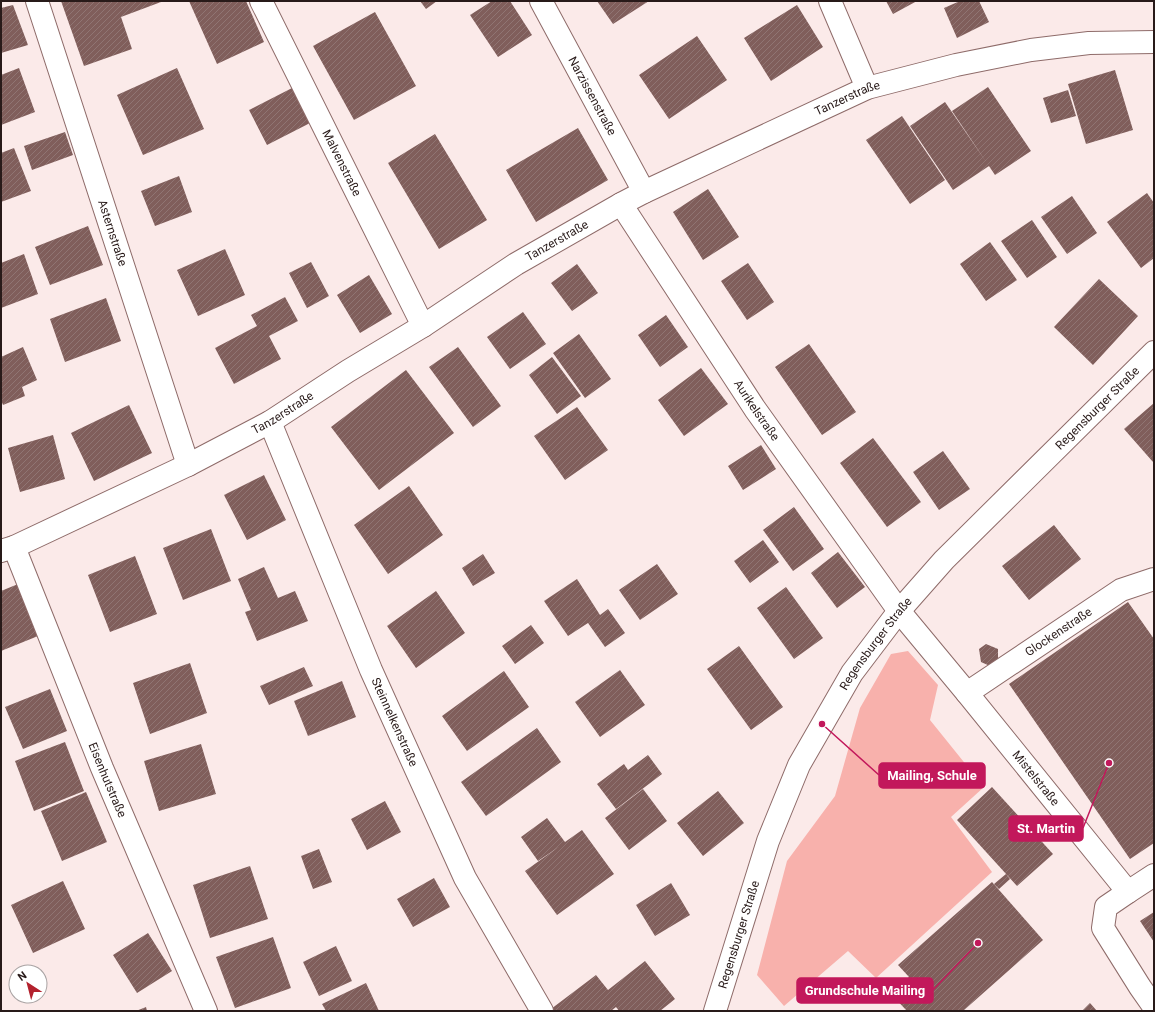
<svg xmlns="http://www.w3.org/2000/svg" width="1155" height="1012" font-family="Roboto,sans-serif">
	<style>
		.green { fill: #f8b1ac }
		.building { fill: url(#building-hatch) }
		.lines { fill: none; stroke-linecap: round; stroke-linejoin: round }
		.minor-casing { stroke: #8e6b69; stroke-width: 24 }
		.tertiary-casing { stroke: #8e6b69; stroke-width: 24 }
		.minor { stroke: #fff; stroke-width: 22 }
		.tertiary { stroke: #fff; stroke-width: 22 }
		.labels { text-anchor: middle; stroke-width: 4; stroke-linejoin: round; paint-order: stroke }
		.street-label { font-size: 12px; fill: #281a19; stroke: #fff }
		.leader { fill: none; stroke: #c2185b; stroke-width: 1.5 }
		.callout-dot { fill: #c2185b; stroke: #fff; stroke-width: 1.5 }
		.callout { fill: #c2185b; stroke: #c2185b; stroke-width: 1.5 }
		.callout-label { font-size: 13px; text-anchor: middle; font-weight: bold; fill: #fff }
	</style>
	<defs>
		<pattern id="building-hatch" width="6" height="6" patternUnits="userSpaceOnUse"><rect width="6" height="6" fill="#805e5b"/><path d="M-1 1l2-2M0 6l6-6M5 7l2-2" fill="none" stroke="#907573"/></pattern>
	</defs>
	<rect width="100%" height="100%" fill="#fbeae9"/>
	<!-- green -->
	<path class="green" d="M 908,651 L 938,685 L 930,720 L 984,787 L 951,817 L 992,872 L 876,978 L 848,951 L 784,1006 L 757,975 L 787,861 L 835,796 L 860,708 L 891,654 Z"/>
	<!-- building -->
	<path class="building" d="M 61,1 L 160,1 L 161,2 L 121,17 L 132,49 L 84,66 Z
		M 189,1 L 246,1 L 264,42 L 217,64 Z
		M 420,1 L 437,1 L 426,9 Z
		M 492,1 L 510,1 L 532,35 L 498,57 L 470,15 Z
		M 597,1 L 649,1 L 613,24 Z
		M 886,1 L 917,1 L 893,14 Z
		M 960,1 L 979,1 L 989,22 L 957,38 L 944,8 Z
		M 13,5 L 28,45 L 1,53 L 1,8 Z
		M 797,5 L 823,47 L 771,81 L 744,38 Z
		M 375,12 L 416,86 L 354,120 L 313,46 Z
		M 697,36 L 727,80 L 669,119 L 639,75 Z
		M 19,68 L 35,112 L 1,125 L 1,75 Z
		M 177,68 L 204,129 L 143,155 L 117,95 Z
		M 1115,70 L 1133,130 L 1086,144 L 1068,84 Z
		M 294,87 L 312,122 L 267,145 L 249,110 Z
		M 988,87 L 1031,151 L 995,175 L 952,111 Z
		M 1068,90 L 1076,116 L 1051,123 L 1043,98 Z
		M 945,102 L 989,166 L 953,190 L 910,126 Z
		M 902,116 L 945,180 L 910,204 L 866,140 Z
		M 578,128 L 608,180 L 536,222 L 506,170 Z
		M 65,132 L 73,155 L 32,170 L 24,146 Z
		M 435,134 L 487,220 L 439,249 L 388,163 Z
		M 14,148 L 31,191 L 1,202 L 1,153 Z
		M 179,176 L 192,212 L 155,226 L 141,191 Z
		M 708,189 L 739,237 L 703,260 L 673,212 Z
		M 1147,193 L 1154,203 L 1154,258 L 1141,268 L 1107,222 Z
		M 1072,196 L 1097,233 L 1067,254 L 1041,217 Z
		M 1032,220 L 1057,257 L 1027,278 L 1001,241 Z
		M 88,226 L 103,265 L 50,285 L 35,247 Z
		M 990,242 L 1017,280 L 986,301 L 960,264 Z
		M 225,249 L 245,295 L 198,316 L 177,270 Z
		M 24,254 L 38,294 L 1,308 L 1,263 Z
		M 311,262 L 329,296 L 307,308 L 289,273 Z
		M 748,263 L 774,302 L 747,320 L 721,281 Z
		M 577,264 L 598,293 L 572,311 L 551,283 Z
		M 369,275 L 392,314 L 360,333 L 337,295 Z
		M 1099,279 L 1138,316 L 1093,365 L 1054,327 Z
		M 285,297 L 298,321 L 269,336 L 281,359 L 234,384 L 215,348 L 257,326 L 251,315 Z
		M 106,298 L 121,341 L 65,362 L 50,319 Z
		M 523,312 L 546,344 L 510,369 L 487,337 Z
		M 666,315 L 688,347 L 660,367 L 638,335 Z
		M 579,334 L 611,379 L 585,398 L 553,353 Z
		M 809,344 L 856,412 L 822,435 L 775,367 Z
		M 23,347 L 37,380 L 22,387 L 25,396 L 3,405 L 1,400 L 1,357 Z
		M 458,347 L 501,406 L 473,427 L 429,367 Z
		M 552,357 L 581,396 L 557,414 L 529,375 Z
		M 701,368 L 728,404 L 684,436 L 658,400 Z
		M 406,370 L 454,433 L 379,490 L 331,427 Z
		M 1154,403 L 1154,461 L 1153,462 L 1124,429 Z
		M 129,405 L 152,453 L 94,481 L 71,433 Z
		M 577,407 L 608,450 L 565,480 L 534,436 Z
		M 53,435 L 65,479 L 20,492 L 8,448 Z
		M 873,438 L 921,502 L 887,527 L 840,463 Z
		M 761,445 L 776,469 L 743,490 L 728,466 Z
		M 943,451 L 970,489 L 939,510 L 913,472 Z
		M 264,475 L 286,520 L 247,540 L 224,495 Z
		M 409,486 L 443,535 L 388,574 L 354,525 Z
		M 794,507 L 824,549 L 793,571 L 763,530 Z
		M 1054,525 L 1081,559 L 1029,600 L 1002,566 Z
		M 211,529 L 231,581 L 183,600 L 163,548 Z
		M 763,540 L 779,562 L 750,583 L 734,561 Z
		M 838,552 L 865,587 L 837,608 L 811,573 Z
		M 483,554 L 495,573 L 473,586 L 462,568 Z
		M 135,556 L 157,614 L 110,632 L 88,575 Z
		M 657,564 L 678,594 L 640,620 L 619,590 Z
		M 264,567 L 278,598 L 295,591 L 308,621 L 257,641 L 245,612 L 251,610 L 238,579 Z
		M 577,579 L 600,615 L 608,609 L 625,633 L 605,647 L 588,623 L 568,636 L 544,601 Z
		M 23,582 L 43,634 L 1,651 L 1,591 Z
		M 786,587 L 823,638 L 794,659 L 757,608 Z
		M 436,591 L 465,633 L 416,668 L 387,626 Z
		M 1128,602 L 1154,639 L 1154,843 L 1130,859 L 1009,684 Z
		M 531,625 L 544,643 L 515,664 L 502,646 Z
		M 986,644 L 998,649 L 998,660 L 990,666 L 981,662 L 979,649 Z
		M 739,646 L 783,707 L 751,730 L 707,669 Z
		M 190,663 L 207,713 L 150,734 L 133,683 Z
		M 304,667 L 313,686 L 269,705 L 260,686 Z
		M 620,670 L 645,705 L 600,737 L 575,702 Z
		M 504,671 L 529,707 L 467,751 L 442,716 Z
		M 342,681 L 356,717 L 308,736 L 294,701 Z
		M 50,689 L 67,731 L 23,749 L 5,707 Z
		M 537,728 L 561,762 L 486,816 L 461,782 Z
		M 65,742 L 84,791 L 34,811 L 15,761 Z
		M 201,744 L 216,794 L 159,811 L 144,761 Z
		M 648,755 L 662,774 L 616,809 L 597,784 L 624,764 L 628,770 Z
		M 992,787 L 1053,854 L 1017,886 L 957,820 Z
		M 643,789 L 667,821 L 629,850 L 605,818 Z
		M 718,791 L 744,823 L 703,856 L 677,823 Z
		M 86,792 L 107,842 L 62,861 L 41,811 Z
		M 385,801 L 401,832 L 367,850 L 351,819 Z
		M 547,818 L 565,842 L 582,830 L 614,874 L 557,915 L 525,871 L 560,846 L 538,861 L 521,837 Z
		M 319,849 L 332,882 L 313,889 L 301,856 Z
		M 250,866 L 268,919 L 210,938 L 193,885 Z
		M 1006,874 L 1010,879 L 999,889 L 994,884 Z
		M 434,878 L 450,907 L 413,927 L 397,899 Z
		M 63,881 L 85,929 L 33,953 L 11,905 Z
		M 992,882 L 1043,940 L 963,1011 L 907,1011 L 891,994 L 909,977 L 898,965 Z
		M 671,883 L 690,915 L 655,936 L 636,905 Z
		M 1154,912 L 1154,942 L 1140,921 Z
		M 148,933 L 172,971 L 137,993 L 113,955 Z
		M 273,937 L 291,988 L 235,1008 L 216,957 Z
		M 336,946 L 352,981 L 319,996 L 303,962 Z
		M 645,961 L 675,999 L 660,1011 L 619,1011 L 616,1007 L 611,1011 L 553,1011 L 551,1009 L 596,975 L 608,990 Z
		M 366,983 L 379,1011 L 326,1011 L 322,1004 Z
		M 1090,1003 L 1097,1011 L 1082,1011 Z
		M 146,1007 L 147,1011 L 136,1011 Z"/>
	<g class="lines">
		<!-- minor casing -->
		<g class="minor-casing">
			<g id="minor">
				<path id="s1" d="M 37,1 L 188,465"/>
				<path id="s2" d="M 261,1 L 423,326"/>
				<path id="s3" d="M 541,1 L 644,192"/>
				<path d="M 830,1 L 867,88"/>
				<path id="s4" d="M 621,204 L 755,409 L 899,611 L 967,693 L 1128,892 L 1106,907 L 1103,928 L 1140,987 L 1154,1007"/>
				<path id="s5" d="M 270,422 L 371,670 L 465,878 L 542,1011"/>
				<path id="s6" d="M 14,547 L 102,768 L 206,1011"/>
				<path id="s7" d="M 1,551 L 14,547 L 188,465 L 270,422 L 348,371 L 423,326 L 516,264 L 621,204 L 644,192 L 867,88 L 956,65 L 1031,50 L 1089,43 L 1154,42"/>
				<path id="s8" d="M 967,693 L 1121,590 L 1154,579"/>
				<path d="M 1128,892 L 1154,875"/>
			</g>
		</g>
		<!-- tertiary casing -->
		<g class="tertiary-casing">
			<g id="tertiary">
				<path id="s9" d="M 715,1011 L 768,841 L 799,765 L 852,673 L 899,611 L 944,560 L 1154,352"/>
			</g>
		</g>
		<!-- minor -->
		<use href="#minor" class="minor"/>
		<!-- tertiary -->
		<use href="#tertiary" class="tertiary"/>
	</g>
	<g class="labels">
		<!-- street labels -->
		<g class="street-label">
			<text dy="4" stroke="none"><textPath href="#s3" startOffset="108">Narzissenstraße</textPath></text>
			<text dy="4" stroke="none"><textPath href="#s7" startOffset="962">Tanzerstraße</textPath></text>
			<text dy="4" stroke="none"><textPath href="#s2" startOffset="181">Malvenstraße</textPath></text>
			<text dy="4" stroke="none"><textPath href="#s1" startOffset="244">Asternstraße</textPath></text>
			<text dy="4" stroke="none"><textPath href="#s7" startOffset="638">Tanzerstraße</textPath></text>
			<text dy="4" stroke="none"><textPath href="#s9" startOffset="728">Regensburger Straße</textPath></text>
			<text dy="4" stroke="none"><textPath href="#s4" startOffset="247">Aurikelstraße</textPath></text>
			<text dy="4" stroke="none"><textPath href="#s7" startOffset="314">Tanzerstraße</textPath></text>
			<text dy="4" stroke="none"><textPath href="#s8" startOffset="110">Glockenstraße</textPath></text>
			<text dy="4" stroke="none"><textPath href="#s9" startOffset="404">Regensburger Straße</textPath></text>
			<text dy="4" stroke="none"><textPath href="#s5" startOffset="325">Steinnelkenstraße</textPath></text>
			<text dy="4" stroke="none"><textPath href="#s4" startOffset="709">Mistelstraße</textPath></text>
			<text dy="4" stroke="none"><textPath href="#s6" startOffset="251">Eisenhutstraße</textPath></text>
			<text dy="4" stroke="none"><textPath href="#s9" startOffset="80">Regensburger Straße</textPath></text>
		</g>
	</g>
	<!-- callouts -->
	<path class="leader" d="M822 724L879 775M1109 763L1083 828M978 943L933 990"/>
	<g class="callout-dot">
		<circle cx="822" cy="724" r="4"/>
		<circle cx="1109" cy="763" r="4"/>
		<circle cx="978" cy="943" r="4"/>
	</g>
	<g class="callout">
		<rect x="879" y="763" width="106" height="25" rx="4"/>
		<rect x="1009" y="816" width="74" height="25" rx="4"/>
		<rect x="797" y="978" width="136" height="25" rx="4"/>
	</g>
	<g class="callout-label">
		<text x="932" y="780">Mailing, Schule</text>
		<text x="1046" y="833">St. Martin</text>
		<text x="865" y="995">Grundschule Mailing</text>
	</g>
	<!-- border -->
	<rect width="1155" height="1012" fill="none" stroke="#281a19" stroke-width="4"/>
	<!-- north arrow -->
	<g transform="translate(28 984) rotate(324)"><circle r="19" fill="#ffffff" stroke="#a9a3a3"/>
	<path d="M0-3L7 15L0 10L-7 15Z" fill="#b3212d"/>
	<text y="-6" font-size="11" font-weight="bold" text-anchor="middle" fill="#281a19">N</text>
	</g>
</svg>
